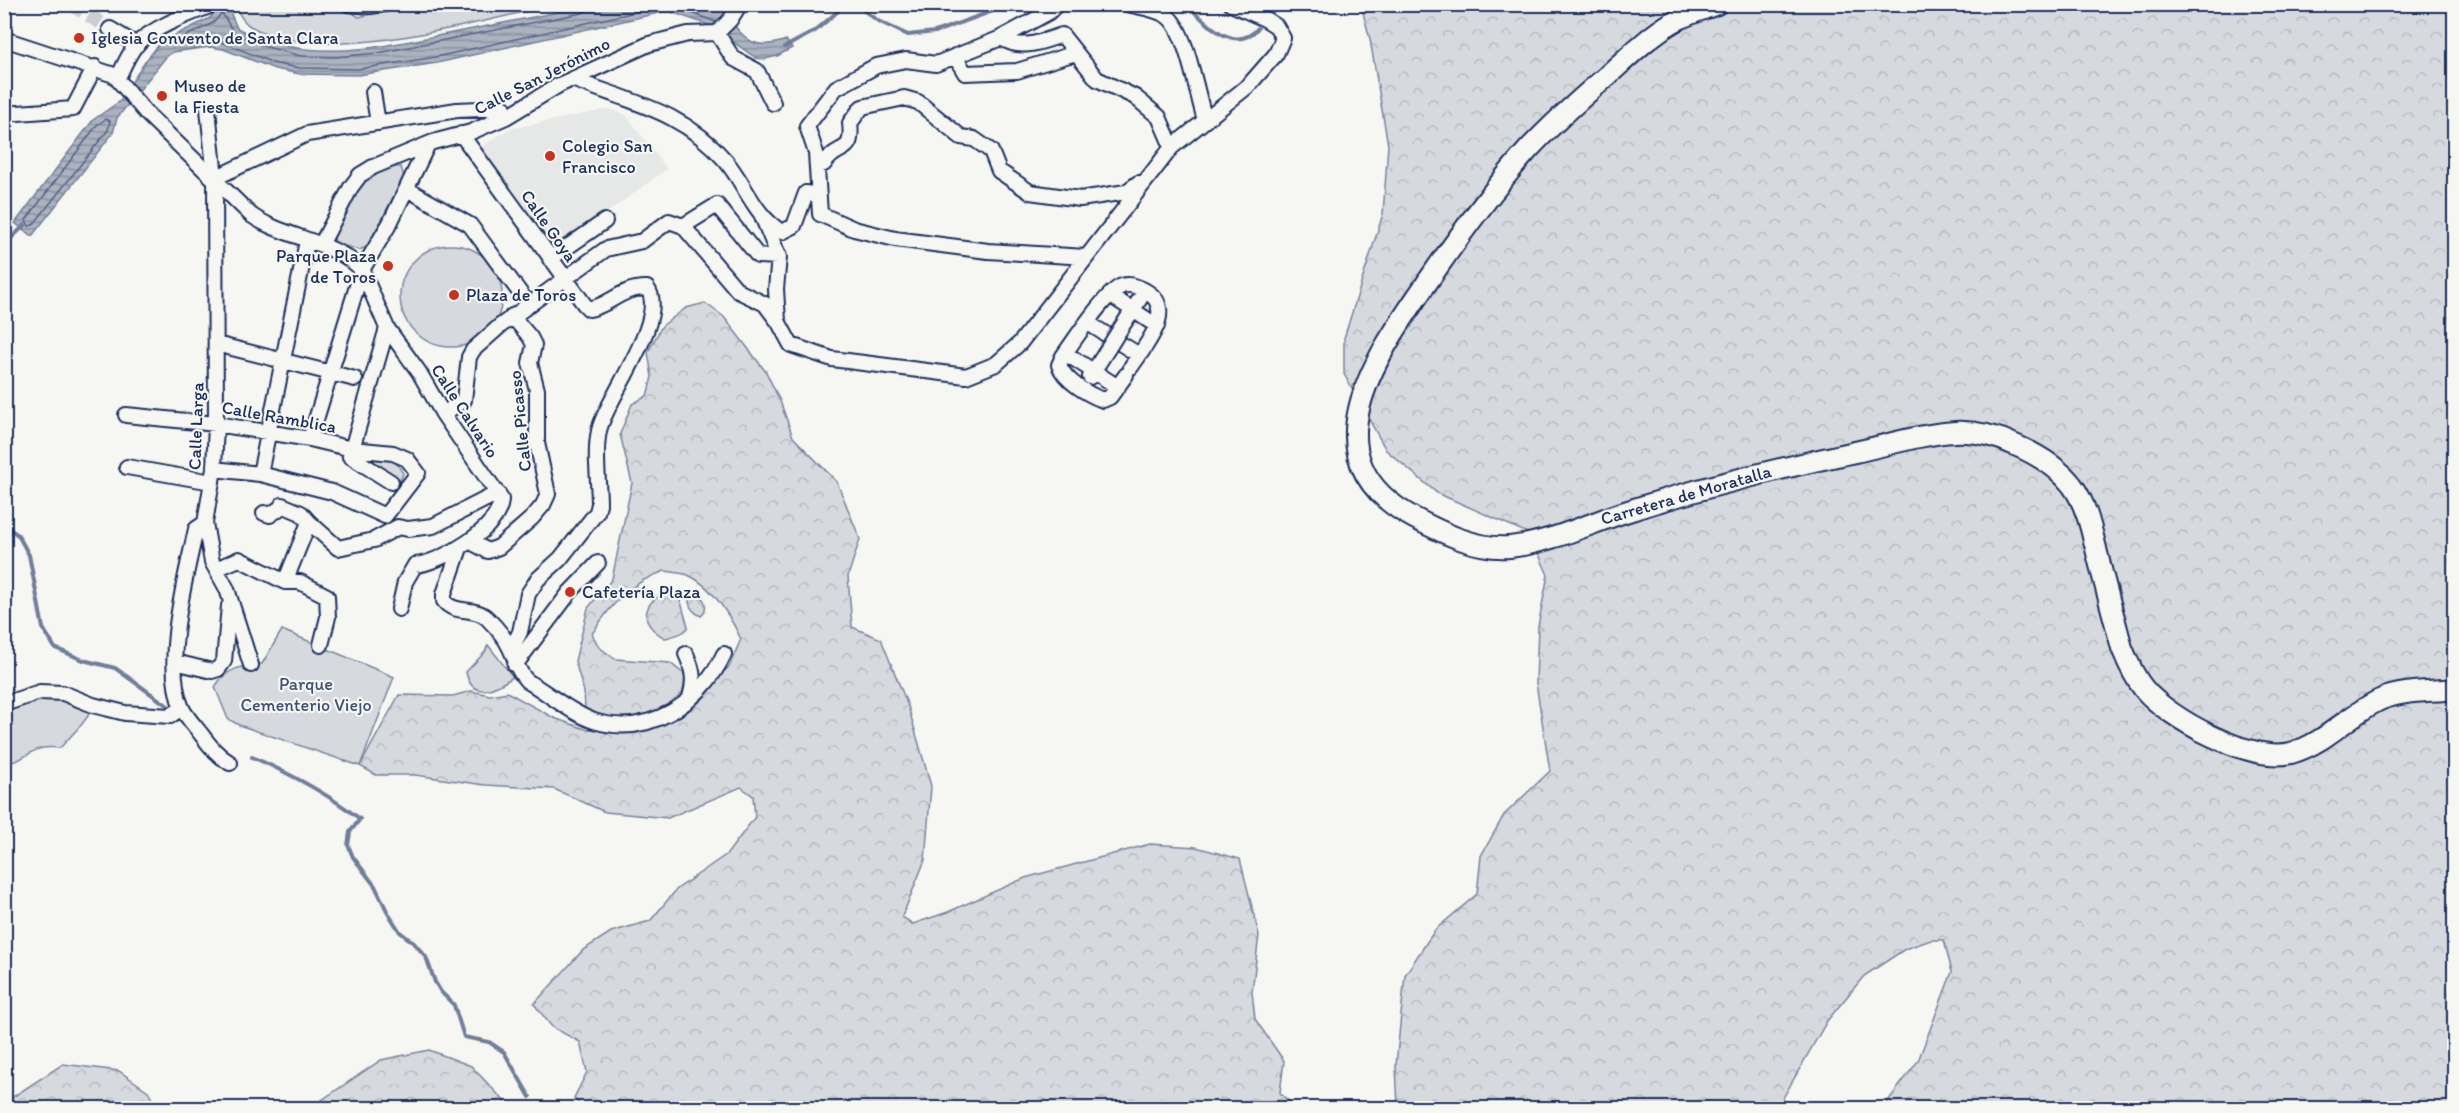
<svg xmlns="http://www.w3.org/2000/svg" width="2459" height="1113" font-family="Itim,sans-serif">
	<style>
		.built { fill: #e6e7e7 }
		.green { fill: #d6d9dd; stroke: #78849e; stroke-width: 1.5 }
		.forest { fill: url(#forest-crowns); stroke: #78849e; stroke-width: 1.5; fill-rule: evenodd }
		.water { fill: url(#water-rules); stroke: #717e99; stroke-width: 1.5 }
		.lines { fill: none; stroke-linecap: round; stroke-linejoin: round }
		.shore { stroke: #556385; stroke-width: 1.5 }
		.stream { stroke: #717e99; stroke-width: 4 }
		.street-tunnel { stroke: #caced4; stroke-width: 14; stroke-dasharray: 14 7; stroke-linecap: butt }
		.street-casing { stroke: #1b2f5e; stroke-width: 18 }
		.secondary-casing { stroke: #1b2f5e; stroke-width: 24 }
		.street { stroke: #f6f6f2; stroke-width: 14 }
		.secondary { stroke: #f6f6f2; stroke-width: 20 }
		.street-bridge-casing { stroke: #1b2f5e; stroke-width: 18; stroke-linecap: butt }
		.street-bridge { stroke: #f6f6f2; stroke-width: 14 }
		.poi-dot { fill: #c8321e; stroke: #f6f6f2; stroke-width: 2 }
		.labels { text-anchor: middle; stroke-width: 4.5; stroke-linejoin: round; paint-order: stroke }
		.poi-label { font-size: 18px; fill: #1b2f5e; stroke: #f6f6f2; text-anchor: start }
		.street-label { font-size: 18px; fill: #1b2f5e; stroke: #f6f6f2 }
		.park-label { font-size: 18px; fill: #405177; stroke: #f6f6f2 }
	</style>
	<defs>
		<pattern id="forest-crowns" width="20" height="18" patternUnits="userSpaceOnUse" patternTransform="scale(1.5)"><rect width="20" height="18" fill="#d6d9dd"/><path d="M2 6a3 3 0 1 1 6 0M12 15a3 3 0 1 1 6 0" fill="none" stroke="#b7bbc0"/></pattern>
		<pattern id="water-rules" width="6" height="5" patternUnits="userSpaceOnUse" patternTransform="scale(1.5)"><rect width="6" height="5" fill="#abb2c0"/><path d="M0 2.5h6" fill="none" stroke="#8a919f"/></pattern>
	</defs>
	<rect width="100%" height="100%" fill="#f6f6f2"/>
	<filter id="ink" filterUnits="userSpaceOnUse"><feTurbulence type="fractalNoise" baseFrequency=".0167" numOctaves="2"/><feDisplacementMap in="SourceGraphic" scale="12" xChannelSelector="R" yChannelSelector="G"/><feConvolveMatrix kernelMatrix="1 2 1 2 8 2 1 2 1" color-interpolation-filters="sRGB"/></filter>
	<g filter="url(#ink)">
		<!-- built -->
		<path class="built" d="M 609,109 L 626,115 L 667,169 L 553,252 L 479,148 L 509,129 Z"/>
		<!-- green -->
		<path class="green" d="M 234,5 L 340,5 L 359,17 L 414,5 L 554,5 C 474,22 323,68 250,26 C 243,23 238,11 234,5 Z
			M 395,167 L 401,167 L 404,177 L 367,247 L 359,250 L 335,243 L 333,234 L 363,182 L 373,173 Z
			M400 296a51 51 0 1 1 102 0a51 51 0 1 1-102 0Z
			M 364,454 L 393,458 L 403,473 L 400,482 L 360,460 Z
			M 282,630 L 394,677 L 360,766 L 239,725 L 228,719 L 215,687 C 226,668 242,666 262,664 Z
			M 488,645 L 513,677 C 496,688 472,702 466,672 L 485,652 Z
			M 53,697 L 89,709 L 88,716 L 82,724 L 60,748 C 28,744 30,761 5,763 L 4,710 L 42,698 Z"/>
		<!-- forest -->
		<path class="forest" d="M 1361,5 L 2454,5 L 2454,1108 L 1883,1108 L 1918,1061 L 1952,972 L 1944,940 L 1931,940 L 1905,949 L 1864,976 L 1827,1021 L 1783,1098 L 1780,1108 L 1398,1108 L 1396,1065 L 1405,975 L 1435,930 L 1477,894 L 1481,856 L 1504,815 L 1550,771 L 1536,683 L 1538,626 L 1548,575 L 1530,534 L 1437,493 L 1386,450 L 1344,374 L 1344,338 L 1383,214 L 1388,145 L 1370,39 Z
			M 705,303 L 724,317 L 766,372 L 780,401 L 793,437 L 837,482 L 860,539 L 848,576 L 852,627 L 881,639 L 908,706 L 931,786 L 925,860 L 902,917 L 913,924 L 948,912 L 1025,878 L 1150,844 L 1196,847 L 1240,859 L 1259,935 L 1252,992 L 1255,1019 L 1284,1061 L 1280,1093 L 1294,1106 L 1331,1108 L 582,1108 L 574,1098 L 587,1072 L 580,1042 L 552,1027 L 534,1004 L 583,950 L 611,932 L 650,921 L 677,889 L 727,854 L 755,817 L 753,796 L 741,787 L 668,818 L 605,812 L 554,789 L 485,785 L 415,775 L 376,775 L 360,766 L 399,695 L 453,696 L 471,691 L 490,695 L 507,692 L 554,718 L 588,730 L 593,727 L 595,721 L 585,709 L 584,692 L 575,661 L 588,608 L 612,579 L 632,483 L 620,434 L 632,404 L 647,396 L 652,377 L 648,352 L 662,326 L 686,308 ZM 665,571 C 673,572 682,573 688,575 C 713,586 730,616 741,639 L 729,667 L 688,701 L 684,674 L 670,663 L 615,659 L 599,647 L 592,634 C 610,605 632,581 665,571 Z
			M 672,590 L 681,602 L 688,627 C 684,634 673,636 665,638 C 636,622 643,600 672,590 Z
			M 693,593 C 703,595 708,603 704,613 L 701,616 C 692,612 688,605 689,596 Z
			M 429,1050 L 471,1066 L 511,1108 L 310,1108 L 381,1060 Z
			M 63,1064 L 119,1071 L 148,1091 L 156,1108 L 5,1108 L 5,1102 Z"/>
		<!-- water -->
		<path class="water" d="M 596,4 L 717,5 C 742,30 745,55 786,40 L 792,48 L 777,56 L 765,59 L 756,58 L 709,25 L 671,12 L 663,12 L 437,63 L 358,75 L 300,74 L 275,69 L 223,49 L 210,47 L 173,52 L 166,57 L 117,118 L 113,133 L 32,236 L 15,223 L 93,120 L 120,101 L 131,88 L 133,80 L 147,59 L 161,42 L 210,18 L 213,14 L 210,5 L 227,5 L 237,28 C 306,67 384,46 457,32 C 503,23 550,14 596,4 Z"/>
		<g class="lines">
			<!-- shore -->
			<path class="shore" d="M 588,4 L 587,10 L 582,13 L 378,53 L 335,57 L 301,56 L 263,46 L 234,33 L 222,13 L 213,23 L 184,37 L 183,40 L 185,43 L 210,41 L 224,43 L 276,64 L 300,68 L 358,69 L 436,57 L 662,6 L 673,6 L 716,22
				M 106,119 L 110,121 L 108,130 L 33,225 L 29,226 L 26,220 L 97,125 Z"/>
			<!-- stream -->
			<path class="stream" d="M 1186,4 C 1205,21 1234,56 1258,28
				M 2159,4 L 2162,7
				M 1269,13 L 1294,4
				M 785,47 L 815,31 L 844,6 L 856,5 L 878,21 L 908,35 L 935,32 L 1012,4
				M 4,245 L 25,225
				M 4,525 L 18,535 L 29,555 L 43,628 L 55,648 L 83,660 L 115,668 L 168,706
				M 252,757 C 289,773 328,794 360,819 L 350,832 L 348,845 L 353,857 L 375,886 L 388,913 L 400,932 L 414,943 L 426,957 L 435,982 L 441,992 L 454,1005 L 464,1037 L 489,1042 L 504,1052 L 530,1097"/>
			<!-- street-tunnel -->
			<path class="street-tunnel" d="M 71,4 L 110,29"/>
			<!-- street casing -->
			<g class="street-casing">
				<path id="street" d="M 348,4 L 370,6 L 385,4
					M 1057,4 L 1049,12 L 1001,38 L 936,64 L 906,60 L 876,66 L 836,88 L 807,126 L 816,153 L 820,214 L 854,229 L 895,239 L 988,251 L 1086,257
					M 1127,4 C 1140,7 1157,9 1167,16 C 1187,30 1197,96 1205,120
					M 110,29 L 137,45
					M 717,33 L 733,58 L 757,71 L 773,103
					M 1001,38 C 1021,51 1041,42 1062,35 L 1097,79 L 1135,97 L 1159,117 L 1172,147
					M 4,39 L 114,75 L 147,114 L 251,215 C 283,238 336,241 362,270 L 387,328 L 419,372 L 443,414 L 501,499 C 501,528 441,563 415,565 L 405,582 L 399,609
					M 955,56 L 965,73 L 1017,71 L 1076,53
					M 118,78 C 123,67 128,55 136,45 C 152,27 192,13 215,4
					M 572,79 C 629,102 682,110 725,160 C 745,183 754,216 782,232 L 794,226 L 806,193 L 819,195
					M 373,92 L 378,123
					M 208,109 L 215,178 L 216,424 L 214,469 L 205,523 L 212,562 L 227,589 L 251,665
					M 4,114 L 73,109 L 95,67
					M 461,134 L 584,304 L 589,309 C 610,306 621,287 647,288 C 670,317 605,400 599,431 C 594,454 599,481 599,504 L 597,512 L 560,559 L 538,579 L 528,594 L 520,632 L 511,650
					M 817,166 L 824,164 C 838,142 854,157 850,123 L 862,107 L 904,98 L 918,102 L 961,137 L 974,139 L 991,151 L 999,171 L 1030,192 L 1080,199 L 1126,192 L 1138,183
					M 215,178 L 307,134 L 457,110 L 504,108 L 506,117
					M 407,189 L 470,225 L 529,305
					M 762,216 L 779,257 L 776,289 L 778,321 L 791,345 L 832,359 L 966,376 L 996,364 L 1020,343 L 1172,147 L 1248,86 L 1276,54 L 1283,38 L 1276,26 L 1265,19 L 1231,4
					M 683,226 L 717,205 L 758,256 L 779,257
					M 321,245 L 351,187 L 360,175 L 373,167 L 433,142 L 471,132 L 506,117 L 559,85 L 649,44 L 688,34 L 717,33 L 730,20 L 740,4
					M 550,259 L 605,221
					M 1110,295 L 1157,326
					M 1088,323 L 1139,355
					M 387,328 L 350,456 L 391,482
					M 1119,331 L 1145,291
					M 216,344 L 355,379
					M 1065,353 L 1118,387
					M 1126,375 L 1110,397 L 1103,400 C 1087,394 1065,381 1059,365 L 1063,356 C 1076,338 1101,299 1118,288 C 1127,282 1136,286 1144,290 C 1179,308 1145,346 1131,367
					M 1090,377 L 1109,347
					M 443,414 L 464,400 L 469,357 L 473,350 L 500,326 L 606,249 L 642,241 L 669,221 L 683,226 L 738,291 L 765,304 L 777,320
					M 126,415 L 216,424 L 310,439 L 352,449 L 393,453 L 407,459 L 418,473 L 385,516 L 332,492 L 260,474 L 214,469
					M 310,439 L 362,270 L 390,223 L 428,144
					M 127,467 L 212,482
					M 260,474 L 307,241
					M 264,513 L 270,515 L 280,508 L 282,505 L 301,513 L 309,522
					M 205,523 L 196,529 C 186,576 162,663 182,708 C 186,717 195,726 201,734 C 210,746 217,755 230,763
					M 469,541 L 488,551 L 499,547 L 532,518 L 543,505 L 548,494 L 537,443 L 537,390 L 530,363 L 534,345 L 530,337 L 512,316
					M 460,548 L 444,594 L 444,601 C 455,615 474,606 487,618 C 496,627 505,637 510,648 C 516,660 517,671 527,681 C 548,693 571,713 594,721 C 649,738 702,702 724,654
					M 216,569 L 239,559 L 285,582 L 300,582 L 327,596 L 328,617 L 321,645
					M 285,582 L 309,522 L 338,548 L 374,540 L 398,527 L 408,529 L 433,526 L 498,493
					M 686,654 C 694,671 695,683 689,700
					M 175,662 L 212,671 L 218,669 L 224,661 L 229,606
					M 515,665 L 570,592 L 598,563
					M 4,704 L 40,692 L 63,693 L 93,705 L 125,713 L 170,716 L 182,708"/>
			</g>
			<!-- secondary casing -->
			<g class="secondary-casing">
				<path id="secondary" d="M 1717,4 C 1702,10 1687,14 1673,22 C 1649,36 1628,57 1607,76 C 1579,100 1552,124 1527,151 C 1495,187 1465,228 1437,268 C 1386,343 1296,455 1414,518 C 1443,533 1477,550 1510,547 C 1548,543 1586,525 1622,513 C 1699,488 1776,469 1855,452 C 1888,445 1921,434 1955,432 C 1975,431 1996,436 2015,445 C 2036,454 2058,467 2072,485 C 2089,508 2093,539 2100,565 C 2107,593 2115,621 2122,648 C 2128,663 2134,677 2144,689 C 2169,719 2251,763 2291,753 C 2327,743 2349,713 2382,699 C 2404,690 2431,692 2454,689"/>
			</g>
			<!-- street -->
			<use href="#street" class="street"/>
			<!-- secondary -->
			<use href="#secondary" class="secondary"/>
			<!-- street-bridge casing -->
			<g class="street-bridge-casing">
				<path id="street-bridge" d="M 1109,347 L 1119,331"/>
			</g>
			<!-- street-bridge -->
			<use href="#street-bridge" class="street-bridge"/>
		</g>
	</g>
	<!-- markers -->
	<g class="poi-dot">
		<circle cx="79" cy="38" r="6"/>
		<circle cx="162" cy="96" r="6"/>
		<circle cx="550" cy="156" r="6"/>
		<circle cx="388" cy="266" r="6"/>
		<circle cx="454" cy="295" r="6"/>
		<circle cx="570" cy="592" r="6"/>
	</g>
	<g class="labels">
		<!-- poi labels -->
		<g class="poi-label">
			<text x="91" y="44">Iglesia Convento de Santa Clara</text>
			<text x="174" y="92">Museo de<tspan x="174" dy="21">la Fiesta</tspan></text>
			<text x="562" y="152">Colegio San<tspan x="562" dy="21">Francisco</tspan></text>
			<text x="376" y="262" text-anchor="end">Parque Plaza<tspan x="376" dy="21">de Toros</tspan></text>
			<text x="466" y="301">Plaza de Toros</text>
			<text x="582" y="598">Cafetería Plaza</text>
		</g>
		<!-- street labels -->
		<g class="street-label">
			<text transform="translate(542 76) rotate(-27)" y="6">Calle San Jerónimo</text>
			<text transform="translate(549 226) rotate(55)" y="6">Calle Goya</text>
			<text transform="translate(465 411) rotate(57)" y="6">Calle Calvario</text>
			<text transform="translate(279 417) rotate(10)" y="6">Calle Ramblica</text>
			<text transform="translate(520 421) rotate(-96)" y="6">Calle Picasso</text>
			<text transform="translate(196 426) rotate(-88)" y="6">Calle Larga</text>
			<text transform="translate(1686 495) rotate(-16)" y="6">Carretera de Moratalla</text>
		</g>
		<!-- park labels -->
		<g class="park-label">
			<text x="306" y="690">Parque<tspan x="306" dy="21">Cementerio Viejo</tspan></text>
		</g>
	</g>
	<!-- margin -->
	<rect width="2459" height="1113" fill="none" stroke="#f6f6f2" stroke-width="24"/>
	<rect x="12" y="12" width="2435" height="1089" fill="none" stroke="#1b2f5e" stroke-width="2" filter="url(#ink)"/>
</svg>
